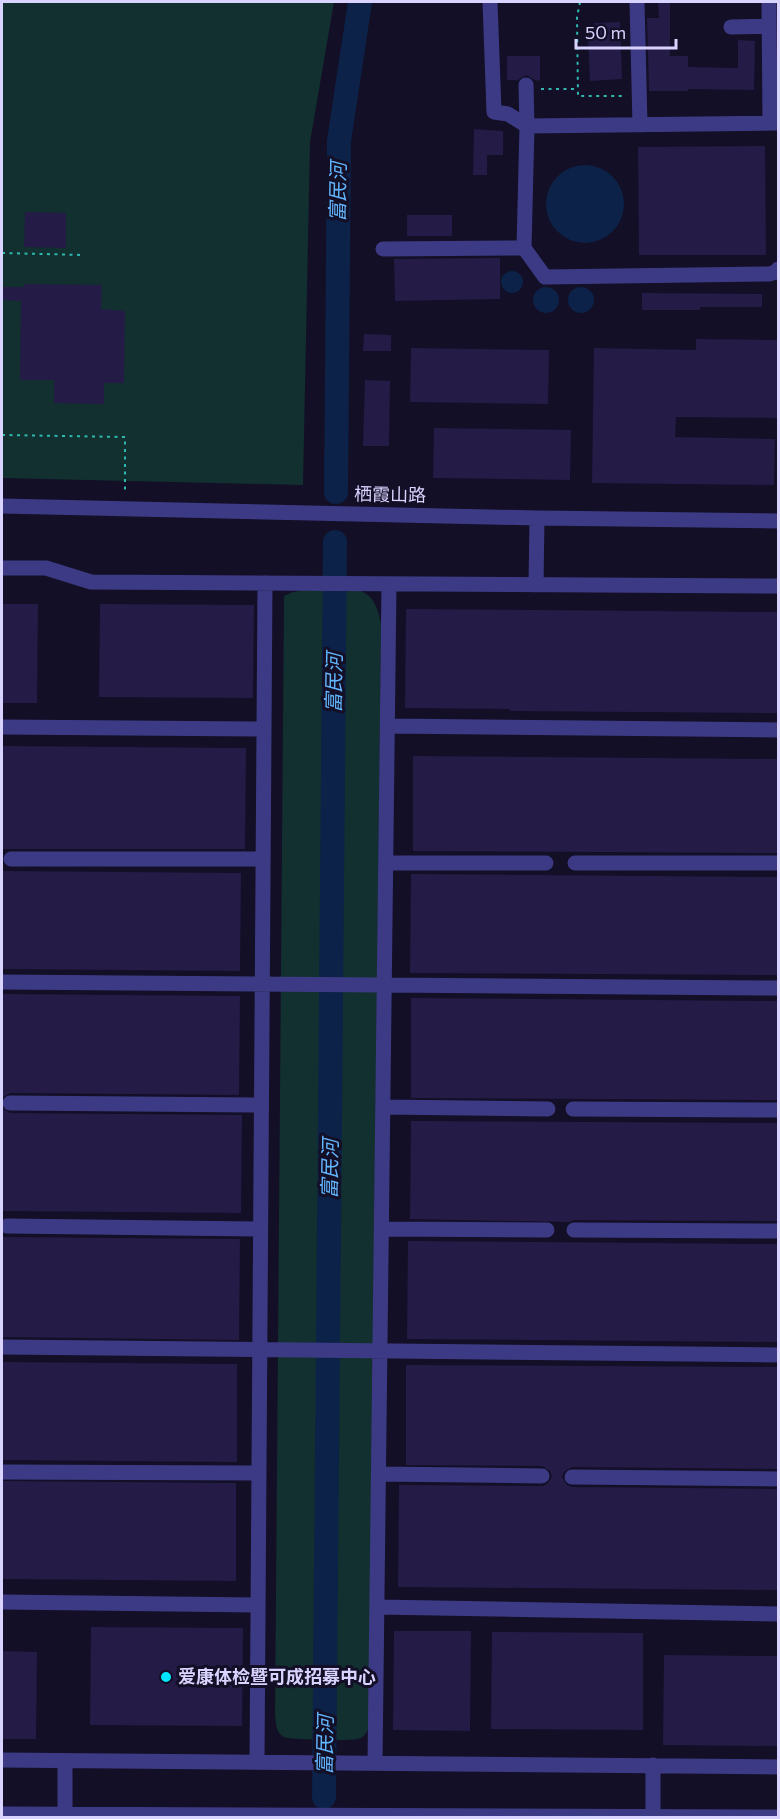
<svg xmlns="http://www.w3.org/2000/svg" width="780" height="1819" font-family="Commissioner,'Noto Sans SC',sans-serif">
	<style>
		.green { fill: #12302f }
		.water { fill: #0c2248 }
		.lines { fill: none; stroke-linecap: round; stroke-linejoin: round }
		.river { stroke: #0c2248; stroke-width: 24 }
		.building { fill: #241b47 }
		.path { stroke: #2fb8b0; stroke-width: 2; stroke-dasharray: 3 4.5; stroke-linecap: butt }
		.minor { stroke: #3d3a85; stroke-width: 15 }
		.poi-dot { fill: #00e5ff; stroke: #130f26; stroke-width: 2 }
		.labels { text-anchor: middle; stroke-width: 6; stroke-linejoin: round; paint-order: stroke }
		.street-label { font-size: 18px; fill: #d9d4ff; stroke: #130f26 }
		.poi-label { font-size: 18px; font-weight: bold; fill: #d9d4ff; stroke: #130f26; text-anchor: start }
		.water-label { font-size: 20px; font-style: italic; fill: #62b6ff; stroke: #130f26 }
	</style>
	<rect width="100%" height="100%" fill="#130f26"/>
	<!-- green -->
	<path class="green" d="M 2,2 L 334,2 L 310,142 L 303,485 L 2,478 Z
		M 314,589 C 350,590 374,580 381,624 L 369,1726 C 367,1733 364,1738 357,1739 C 349,1741 290,1740 284,1737 C 276,1733 276,1724 275,1716 L 284,596 L 293,592 Z"/>
	<!-- water -->
	<path class="water" d="M546 204a39 39 0 1 1 78 0a39 39 0 1 1-78 0Z
		M501 282a11 11 0 1 1 22 0a11 11 0 1 1-22 0Z
		M568 300a13 13 0 1 1 26 0a13 13 0 1 1-26 0Z
		M533 300a13 13 0 1 1 26 0a13 13 0 1 1-26 0Z"/>
	<g class="lines">
		<!-- river -->
		<path class="river" d="M 336,492 L 339,141 L 360,2
			M 324,1797 L 335,542"/>
	</g>
	<!-- building -->
	<path class="building" d="M 658,2 L 670,2 L 670,56 L 688,56 L 688,67 L 738,68 L 738,40 L 755,41 L 754,90 L 688,89 L 688,91 L 649,91 L 647,18 L 659,18 Z
		M 620,22 L 622,79 L 590,81 L 588,35 L 595,35 L 594,23 Z
		M 507,56 L 540,56 L 540,81 L 535,80 L 526,75 L 518,80 L 507,80 Z
		M 474,129 L 503,131 L 503,155 L 487,155 L 487,175 L 473,175 Z
		M 765,146 L 766,255 L 639,255 L 638,147 Z
		M 25,212 L 66,213 L 66,248 L 24,247 Z
		M 407,215 L 452,215 L 452,236 L 407,236 Z
		M 500,258 L 500,299 L 395,301 L 394,259 Z
		M 24,284 L 102,285 L 101,309 L 125,311 L 124,383 L 104,383 L 104,404 L 54,403 L 54,380 L 20,380 L 21,301 L 2,300 L 2,287 L 24,287 Z
		M 642,293 L 762,294 L 762,307 L 700,307 L 700,310 L 642,310 Z
		M 364,334 L 391,335 L 391,351 L 363,351 Z
		M 696,339 L 778,340 L 778,418 L 676,417 L 675,437 L 775,439 L 774,485 L 592,483 L 594,348 L 696,350 Z
		M 411,348 L 549,350 L 548,404 L 410,402 Z
		M 365,380 L 390,381 L 389,446 L 363,446 Z
		M 434,428 L 571,430 L 570,480 L 433,478 Z
		M 2,604 L 38,604 L 37,703 L 2,703 Z
		M 100,604 L 254,605 L 253,698 L 99,697 Z
		M 406,609 L 778,612 L 778,713 L 510,711 L 510,709 L 405,708 Z
		M 2,746 L 246,748 L 245,849 L 2,849 Z
		M 413,756 L 778,759 L 778,853 L 413,851 Z
		M 2,871 L 241,873 L 240,971 L 2,969 Z
		M 411,874 L 778,877 L 778,975 L 410,973 Z
		M 2,994 L 240,996 L 239,1095 L 10,1093 L 2,1098 Z
		M 411,998 L 778,1001 L 778,1100 L 411,1098 Z
		M 2,1108 L 10,1113 L 242,1115 L 241,1213 L 2,1211 Z
		M 411,1121 L 778,1123 L 778,1221 L 574,1220 L 569,1222 L 410,1219 Z
		M 2,1237 L 240,1239 L 239,1340 L 2,1337 Z
		M 408,1241 L 778,1244 L 778,1342 L 407,1339 Z
		M 2,1362 L 237,1364 L 237,1462 L 2,1460 Z
		M 406,1365 L 778,1367 L 778,1469 L 572,1467 L 564,1472 L 562,1477 L 567,1485 L 572,1487 L 778,1489 L 778,1590 L 398,1587 L 399,1485 L 542,1486 L 547,1484 L 552,1477 L 550,1471 L 542,1466 L 406,1465 Z
		M 2,1481 L 236,1483 L 236,1581 L 2,1579 Z
		M 91,1627 L 243,1628 L 242,1726 L 90,1725 Z
		M 394,1631 L 471,1631 L 470,1731 L 393,1730 Z
		M 492,1632 L 643,1633 L 643,1730 L 491,1729 Z
		M 2,1651 L 37,1652 L 36,1739 L 2,1739 Z
		M 664,1655 L 778,1656 L 778,1746 L 663,1745 Z"/>
	<g class="lines">
		<!-- path -->
		<path class="path" d="M 580,2 L 577,17 L 578,96 L 624,96
			M 541,89 L 578,89
			M 2,253 L 83,255
			M 2,435 L 125,437 L 125,494"/>
		<!-- minor -->
		<path class="minor" d="M 490,2 L 494,112 L 508,114 L 527,126
			M 637,2 L 640,125
			M 769,2 L 770,123
			M 731,27 L 769,26
			M 526,85 L 527,126
			M 778,123 L 527,126 L 524,248 L 545,277 L 769,274 L 776,272 L 778,269
			M 383,249 L 524,248
			M 2,506 L 537,518 L 778,521
			M 2,568 L 46,568 L 91,582 L 778,586
			M 536,585 L 537,518
			M 387,726 L 778,730
			M 2,727 L 264,729
			M 11,859 L 263,859
			M 386,863 L 546,863
			M 575,863 L 778,863
			M 2,982 L 778,988
			M 10,1103 L 261,1105
			M 383,1107 L 548,1109
			M 573,1109 L 778,1110
			M 7,1226 L 260,1229
			M 382,1229 L 547,1230
			M 574,1230 L 778,1231
			M 2,1347 L 778,1355
			M 3,1472 L 258,1473
			M 379,1474 L 542,1476
			M 572,1477 L 778,1479
			M 2,1602 L 257,1605
			M 377,1607 L 778,1614
			M 2,1760 L 778,1767
			M 257,1762 L 265,583
			M 375,1763 L 389,584
			M 2,1814 L 778,1817
			M 65,1818 L 65,1761
			M 653,1818 L 653,1765"/>
	</g>
	<!-- markers -->
	<circle class="poi-dot" cx="166" cy="1677" r="6"/>
	<g class="labels">
		<!-- street labels -->
		<g class="street-label">
			<text transform="translate(390 495) rotate(1)" y="6">栖霞山路</text>
		</g>
		<!-- poi labels -->
		<g class="poi-label">
			<text x="178" y="1683">爱康体检暨可成招募中心</text>
		</g>
		<!-- water labels -->
		<g class="water-label">
			<text transform="translate(338 192) rotate(-89)" y="7">富民河</text>
			<text transform="translate(334 683) rotate(-89)" y="7">富民河</text>
			<text transform="translate(330 1169) rotate(-89)" y="7">富民河</text>
			<text transform="translate(325 1745) rotate(-89)" y="7">富民河</text>
		</g>
	</g>
	<!-- border -->
	<rect width="780" height="1819" fill="none" stroke="#d9d4ff" stroke-width="6"/>
	<!-- scale -->
	<path d="M576 39v9h100v-9" fill="none" stroke="#d9d4ff" stroke-width="3"/>
	<text x="585" y="39" font-size="18" fill="#d9d4ff" stroke="#130f26" stroke-width="4.5" paint-order="stroke">50 m</text>
</svg>
